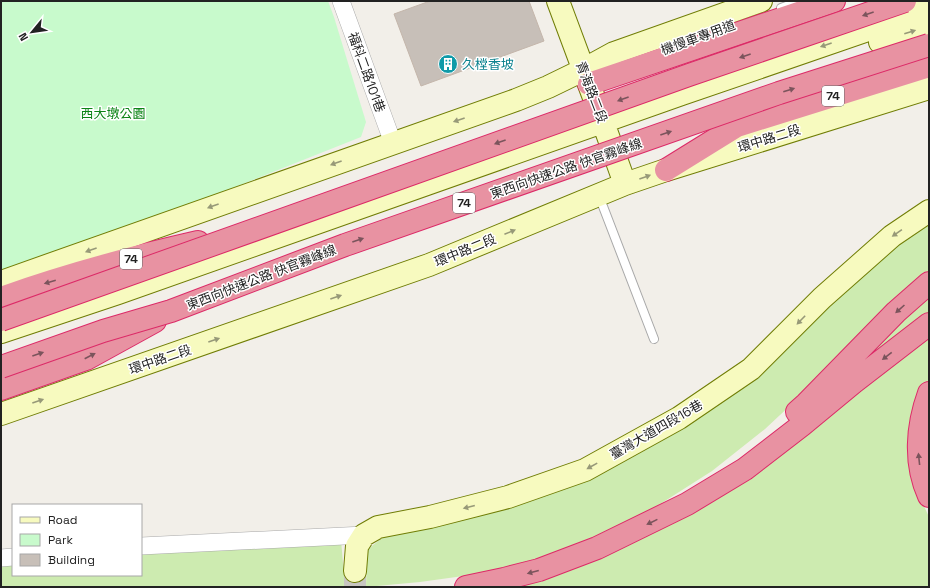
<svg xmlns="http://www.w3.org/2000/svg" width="930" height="588" font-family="'Space Grotesk','Noto Sans TC',sans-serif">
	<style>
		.grass { fill: #cdebb0 }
		.park { fill: #c8facc }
		.building { fill: #c7bfb8; stroke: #c4b6ab }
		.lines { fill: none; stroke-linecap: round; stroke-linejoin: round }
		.secondary-tunnel { stroke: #c8c6c1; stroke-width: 22; stroke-dasharray: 22 11; stroke-linecap: butt }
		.lane-casing { stroke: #a9a9a9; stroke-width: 10 }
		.street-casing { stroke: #a9a9a9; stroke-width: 18 }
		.secondary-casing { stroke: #707d05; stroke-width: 24 }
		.highway-casing { stroke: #dc2a67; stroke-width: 24 }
		.lane { stroke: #fff; stroke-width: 8 }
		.street { stroke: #fff; stroke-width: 17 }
		.secondary { stroke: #f7fabf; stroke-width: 22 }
		.highway { stroke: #e892a2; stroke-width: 22 }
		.highway-bridge-casing { stroke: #dc2a67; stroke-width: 24; stroke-linecap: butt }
		.highway-bridge { stroke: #e892a2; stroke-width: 22 }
		.oneway { fill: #7b545c }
		.oneway2 { fill: #979978 }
		.labels { text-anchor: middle; stroke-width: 3; stroke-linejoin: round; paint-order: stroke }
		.shield { fill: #fff; stroke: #646464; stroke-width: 1 }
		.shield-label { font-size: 12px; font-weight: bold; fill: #222 }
		.street-label { font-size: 13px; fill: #222; stroke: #fff }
		.culture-label { font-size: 13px; fill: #0d838f; stroke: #fff; text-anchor: start }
		.park-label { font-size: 13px; fill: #0c8416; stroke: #fff }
	</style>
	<rect width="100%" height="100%" fill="#f2efe9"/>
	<!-- grass -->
	<path class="grass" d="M 929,221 L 929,272 L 918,280 L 810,387 L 765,429 L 712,471 L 657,506 L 586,544 L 527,563 L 485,573 L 420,582 L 366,587 L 367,550 L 383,537 L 620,460 Z
		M 929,290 L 929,317 L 844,385 L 872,344 Z
		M 929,335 L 929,381 L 917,402 L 918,493 L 929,517 L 929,587 L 509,587 L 614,550 L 667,526 L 728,489 Z
		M 341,540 L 345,586 L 1,587 L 1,563 L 13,562 L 13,575 L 141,575 L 141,549 Z"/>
	<!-- park -->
	<path class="park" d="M 1,1 L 328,1 L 334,17 L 366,122 L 361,137 L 210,197 L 1,272 Z"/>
	<!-- building -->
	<path class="building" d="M 430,1 L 529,1 L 544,41 L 421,86 L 394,14 Z"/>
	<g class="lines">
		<!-- secondary-tunnel -->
		<path class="secondary-tunnel" d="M 355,587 L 355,571"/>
		<!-- lane casing -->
		<g class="lane-casing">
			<path id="lane" d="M 781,8 L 800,1
				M 599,196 L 654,339"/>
		</g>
		<!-- street casing -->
		<g class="street-casing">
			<path id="street" d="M 341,1 L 393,143
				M 141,546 L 364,535
				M 1,558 L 13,557"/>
		</g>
		<!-- secondary casing -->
		<g class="secondary-casing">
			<path id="secondary" d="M 558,1 L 603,122 L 625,184
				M 880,42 L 929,26
				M 1,282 L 516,100 L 548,87 L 583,70 L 614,53 L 761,1
				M 1,332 L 118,293 L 682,94 L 929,9
				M 1,414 L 429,265 L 625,184 L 666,170 L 929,88
				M 355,571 L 357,546 L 364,535 L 378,527 L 430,517 L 508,497 L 585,470 L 679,418 L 751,369 L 822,298 L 892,236 L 929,211"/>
		</g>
		<!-- highway casing -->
		<g class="highway-casing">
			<path id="highway" d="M 589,84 L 834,1
				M 666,170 L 737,126 L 929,66
				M 1,298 C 65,275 132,257 198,242
				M 1,389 L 86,359 L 155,321
				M 929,393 C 917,426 914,463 929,496
				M 797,412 L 806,404 L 896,312 L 929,283
				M 466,587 L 504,579 L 539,570 L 597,548 L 687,504 L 745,469 L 802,425 L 854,382 L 929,324"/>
		</g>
		<!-- lane -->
		<use href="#lane" class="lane"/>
		<!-- street -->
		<use href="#street" class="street"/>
		<!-- secondary -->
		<use href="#secondary" class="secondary"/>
		<!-- highway -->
		<use href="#highway" class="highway"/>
		<!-- highway-bridge casing -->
		<g class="highway-bridge-casing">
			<path id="highway-bridge" d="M 1,320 L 689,75 L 905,1
				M 1,367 L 103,331 L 171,311 L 345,245 L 779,93 L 929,45"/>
		</g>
		<!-- highway-bridge -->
		<use href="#highway-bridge" class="highway-bridge"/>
	</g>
	<!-- one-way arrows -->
	<defs><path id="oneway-solid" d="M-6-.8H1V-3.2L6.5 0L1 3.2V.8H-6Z"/></defs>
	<g class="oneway">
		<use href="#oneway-solid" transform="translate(868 14) rotate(161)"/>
		<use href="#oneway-solid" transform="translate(745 56) rotate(161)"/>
		<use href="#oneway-solid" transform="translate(789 90) rotate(-18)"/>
		<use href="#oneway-solid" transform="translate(623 99) rotate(160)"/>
		<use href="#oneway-solid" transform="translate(666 133) rotate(-19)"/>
		<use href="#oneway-solid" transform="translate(500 142) rotate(160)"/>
		<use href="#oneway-solid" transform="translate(358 240) rotate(-19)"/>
		<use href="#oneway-solid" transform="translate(50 282) rotate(164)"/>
		<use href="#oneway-solid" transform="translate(900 309) rotate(138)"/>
		<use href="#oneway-solid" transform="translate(38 354) rotate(-19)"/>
		<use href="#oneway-solid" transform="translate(90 356) rotate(-27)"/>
		<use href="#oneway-solid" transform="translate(887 356) rotate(142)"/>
		<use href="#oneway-solid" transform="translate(919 459) rotate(-96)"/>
		<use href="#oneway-solid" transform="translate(652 522) rotate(154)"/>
		<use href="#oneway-solid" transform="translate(533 572) rotate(165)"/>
	</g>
	<g class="oneway2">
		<use href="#oneway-solid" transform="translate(910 32) rotate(-18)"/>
		<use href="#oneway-solid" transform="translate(826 45) rotate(161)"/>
		<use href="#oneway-solid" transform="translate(459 120) rotate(161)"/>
		<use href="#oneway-solid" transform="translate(336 163) rotate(160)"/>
		<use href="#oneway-solid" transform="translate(645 177) rotate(-20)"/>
		<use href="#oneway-solid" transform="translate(213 206) rotate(160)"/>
		<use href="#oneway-solid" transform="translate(510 232) rotate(-22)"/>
		<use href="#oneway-solid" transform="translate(897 233) rotate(145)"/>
		<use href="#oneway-solid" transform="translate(91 250) rotate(160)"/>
		<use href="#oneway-solid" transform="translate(336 297) rotate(-19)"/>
		<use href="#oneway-solid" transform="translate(801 320) rotate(134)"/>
		<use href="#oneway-solid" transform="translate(214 340) rotate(-19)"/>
		<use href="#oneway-solid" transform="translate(38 401) rotate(-19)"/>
		<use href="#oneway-solid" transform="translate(592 466) rotate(151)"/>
		<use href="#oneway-solid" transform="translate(469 507) rotate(166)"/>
	</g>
	<!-- icons -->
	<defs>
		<g id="building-disc" transform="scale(1)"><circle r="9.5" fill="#0f9aa8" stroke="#fff"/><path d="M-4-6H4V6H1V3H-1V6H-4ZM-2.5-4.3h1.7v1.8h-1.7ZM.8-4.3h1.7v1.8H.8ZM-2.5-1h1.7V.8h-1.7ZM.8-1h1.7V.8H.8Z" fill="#fff"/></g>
	</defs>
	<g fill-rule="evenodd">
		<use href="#building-disc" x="448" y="64"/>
	</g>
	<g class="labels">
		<!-- shield labels -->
		<g class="shield">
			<rect x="822" y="86" width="22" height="20" rx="3"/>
			<rect x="453" y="193" width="22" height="20" rx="3"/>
			<rect x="120" y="249" width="22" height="20" rx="3"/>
		</g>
		<g class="shield-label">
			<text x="833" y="100">74</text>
			<text x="464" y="207">74</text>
			<text x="131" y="263">74</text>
		</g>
		<!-- street labels -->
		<g class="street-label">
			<text transform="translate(698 37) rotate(-20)" y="5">機慢車專用道</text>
			<text transform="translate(367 72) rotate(70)" y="5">福科二路101巷</text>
			<text transform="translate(592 92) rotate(69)" y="5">青海路二段</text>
			<text transform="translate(769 138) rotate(-17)" y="5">環中路二段</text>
			<text transform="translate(566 168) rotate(-19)" y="5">東西向快速公路 快官霧峰線</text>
			<text transform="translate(465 250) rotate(-22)" y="5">環中路二段</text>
			<text transform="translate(261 277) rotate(-21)" y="5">東西向快速公路 快官霧峰線</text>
			<text transform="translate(160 359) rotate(-19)" y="5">環中路二段</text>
			<text transform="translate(656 429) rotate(-30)" y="5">臺灣大道四段16巷</text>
		</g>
		<!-- culture labels -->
		<g class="culture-label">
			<text x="462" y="69">久樘香坡</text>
		</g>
		<!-- park labels -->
		<g class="park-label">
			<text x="113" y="118">西大墩公園</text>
		</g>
	</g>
	<!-- border -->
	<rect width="930" height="588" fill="none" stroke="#222222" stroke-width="4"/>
	<!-- legend -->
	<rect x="12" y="504" width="130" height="72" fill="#ffffff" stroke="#a7a7a7"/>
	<rect x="20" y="517" width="20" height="6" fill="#f7fabf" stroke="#a7a7a7"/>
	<text x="48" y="524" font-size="12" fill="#222222">Road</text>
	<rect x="20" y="534" width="20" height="12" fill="#c8facc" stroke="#a7a7a7"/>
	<text x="48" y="544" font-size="12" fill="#222222">Park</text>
	<rect x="20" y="554" width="20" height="12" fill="#c7bfb8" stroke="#a7a7a7"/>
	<text x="48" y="564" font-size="12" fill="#222222">Building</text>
	<!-- north arrow -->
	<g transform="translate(32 32) rotate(241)" stroke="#ffffff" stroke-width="3" paint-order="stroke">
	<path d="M0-3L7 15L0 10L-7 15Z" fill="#222222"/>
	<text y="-6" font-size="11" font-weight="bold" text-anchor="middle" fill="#222222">N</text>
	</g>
</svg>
